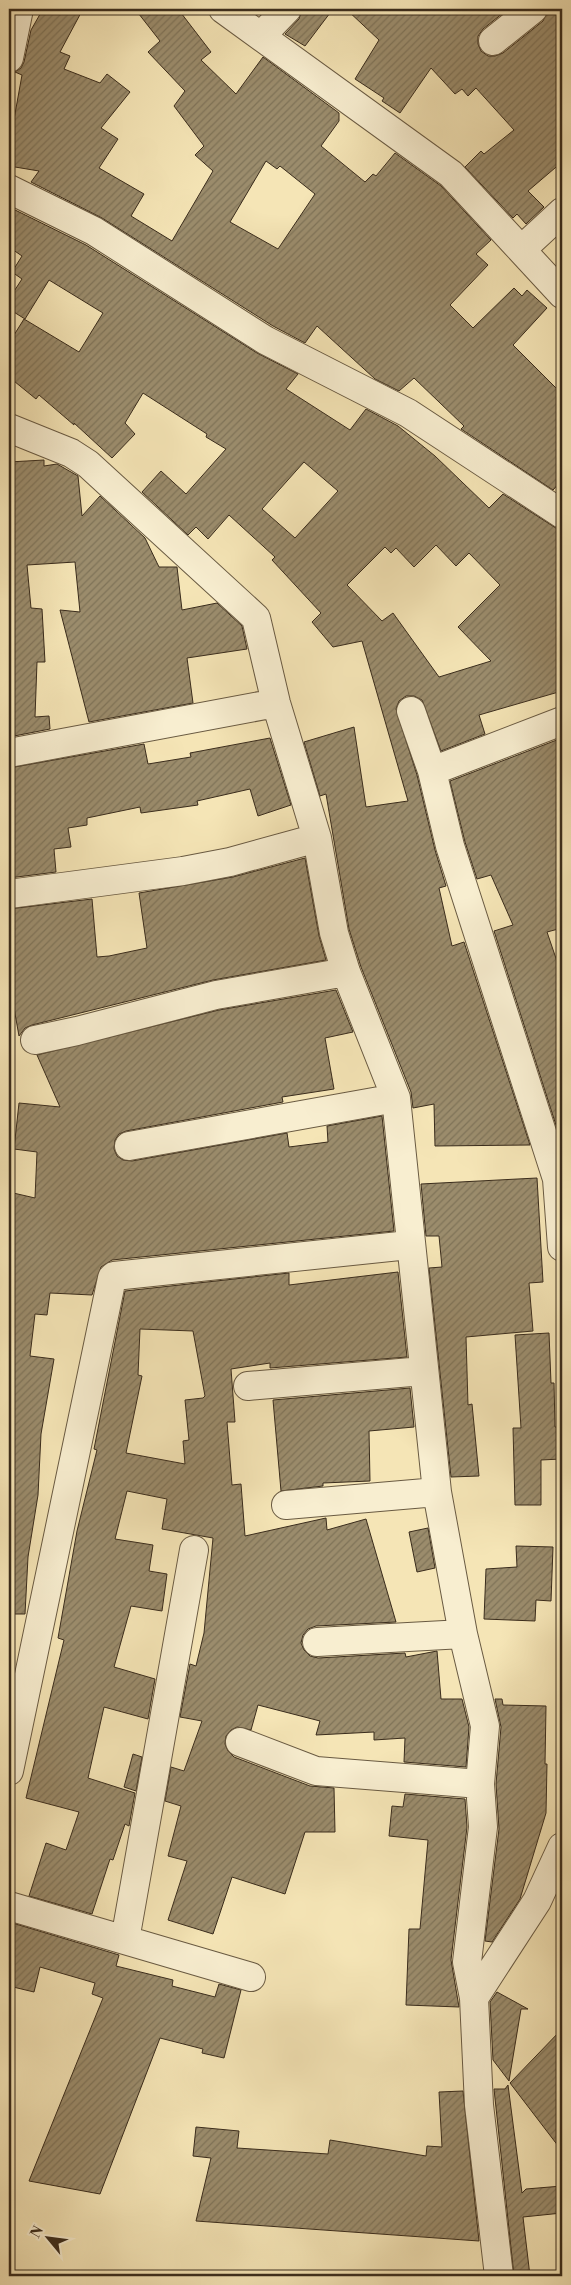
<svg xmlns="http://www.w3.org/2000/svg" width="571" height="2285" font-family="'Libre Bodoni',serif">
	<style>
		.building { fill: url(#building-hatch); stroke: #3a2c1c; fill-rule: evenodd }
		.lines { fill: none; stroke-linecap: round; stroke-linejoin: round }
		.minor-casing { stroke: #695a42; stroke-width: 30 }
		.minor { stroke: #f8eed0; stroke-width: 28 }
	</style>
	<defs>
		<pattern id="building-hatch" width="6" height="6" patternUnits="userSpaceOnUse" patternTransform="scale(1.25)"><rect width="6" height="6" fill="#9b8c6c"/><path d="M-1 1l2-2M0 6l6-6M5 7l2-2" fill="none" stroke="#7f7358"/></pattern>
	</defs>
	<rect width="100%" height="100%" fill="#f5e5b6"/>
	<filter id="stains"><feTurbulence type="fractalNoise" baseFrequency=".004" numOctaves="4"/><feColorMatrix values="0 0 0 0 .2 0 0 0 0 .09 0 0 0 0 .02 0 0 0 .5 -.17"/></filter>
	<radialGradient id="worn" r=".72"><stop offset=".6" stop-color="#630" stop-opacity="0"/><stop offset="1" stop-color="#630" stop-opacity=".3"/></radialGradient>
	<!-- building -->
	<path class="building" d="M 43,9 L 83,9 L 60,52 L 70,56 L 64,69 L 100,83 L 107,74 L 130,92 L 101,128 L 118,139 L 99,168 L 144,194 L 131,216 L 172,241 L 213,171 L 195,155 L 204,146 L 174,106 L 185,91 L 148,52 L 160,41 L 135,9 L 178,9 L 211,52 L 201,60 L 236,94 L 263,57 L 339,113 L 339,121 L 321,146 L 365,182 L 373,174 L 376,176 L 395,153 L 441,186 L 491,240 L 476,254 L 488,265 L 450,305 L 473,328 L 514,288 L 522,296 L 527,290 L 547,308 L 513,345 L 562,394 L 562,480 L 553,490 L 461,429 L 464,426 L 414,378 L 399,391 L 375,379 L 317,326 L 305,343 L 273,326 L 102,218 L 31,182 L 39,171 L 9,166 L 9,147 L 22,75 L 15,72 L 21,68 L 24,62 L 31,30 ZM 266,161 L 277,169 L 280,166 L 315,194 L 278,249 L 230,222 Z
		M 302,9 L 333,9 L 305,46 L 285,34 L 299,19 Z
		M 346,9 L 508,9 L 483,29 L 478,36 L 478,44 L 481,51 L 488,56 L 495,56 L 503,53 L 543,21 L 548,9 L 562,9 L 562,162 L 528,191 L 544,207 L 526,224 L 517,214 L 513,218 L 465,167 L 481,151 L 484,154 L 514,130 L 476,88 L 468,96 L 462,89 L 455,94 L 431,68 L 400,113 L 382,101 L 384,98 L 355,79 L 379,40 Z
		M 11,208 L 86,245 L 257,353 L 298,374 L 286,389 L 350,430 L 366,409 L 398,426 L 435,456 L 489,508 L 503,494 L 562,532 L 562,691 L 479,715 L 485,734 L 441,751 L 422,700 L 414,696 L 406,696 L 399,701 L 396,709 L 417,775 L 435,850 L 446,886 L 439,888 L 452,946 L 464,942 L 530,1145 L 435,1146 L 434,1104 L 413,1108 L 411,1092 L 361,967 L 349,929 L 326,794 L 320,796 L 304,742 L 354,727 L 366,807 L 408,801 L 362,641 L 333,647 L 312,622 L 321,613 L 272,560 L 275,557 L 229,515 L 208,539 L 196,527 L 188,535 L 142,492 L 161,471 L 186,494 L 226,449 L 206,437 L 207,434 L 143,393 L 125,423 L 135,434 L 112,458 L 74,423 L 74,425 L 39,395 L 36,399 L 9,377 L 9,343 L 24,319 L 79,352 L 103,313 L 49,280 L 25,319 L 9,309 L 9,299 L 22,279 L 12,272 L 22,256 L 9,247 L 9,211 ZM 304,462 L 338,491 L 295,538 L 262,509 ZM 436,545 L 456,566 L 469,553 L 500,585 L 458,627 L 491,661 L 439,677 L 393,613 L 382,621 L 347,585 L 385,547 L 391,553 L 396,548 L 414,567 Z
		M 44,460 L 44,466 L 57,464 L 78,476 L 82,516 L 100,496 L 145,538 L 159,567 L 177,567 L 182,610 L 217,603 L 242,626 L 247,649 L 187,658 L 193,703 L 89,722 L 60,610 L 80,612 L 75,562 L 27,565 L 31,608 L 42,609 L 45,662 L 37,662 L 35,717 L 49,716 L 50,729 L 9,737 L 9,462 Z
		M 270,738 L 291,805 L 258,816 L 250,789 L 197,801 L 198,805 L 141,813 L 140,807 L 87,818 L 87,825 L 68,828 L 71,847 L 54,849 L 56,872 L 9,878 L 9,768 L 144,744 L 148,764 L 191,757 L 190,753 Z
		M 562,738 L 562,928 L 547,932 L 562,976 L 562,1144 L 494,931 L 513,925 L 491,875 L 477,879 L 465,842 L 450,781 Z
		M 305,858 L 319,936 L 326,960 L 213,980 L 32,1025 L 25,1028 L 19,1036 L 9,980 L 9,909 L 92,899 L 97,957 L 109,956 L 147,948 L 139,893 L 233,877 Z
		M 336,990 L 353,1032 L 325,1038 L 334,1089 L 282,1097 L 283,1102 L 126,1131 L 119,1134 L 115,1140 L 114,1149 L 117,1156 L 123,1160 L 132,1161 L 287,1133 L 289,1147 L 328,1142 L 327,1126 L 382,1116 L 394,1231 L 112,1260 L 101,1267 L 92,1295 L 50,1293 L 47,1315 L 35,1314 L 30,1356 L 54,1359 L 41,1434 L 38,1495 L 28,1557 L 25,1614 L 9,1614 L 9,1192 L 35,1198 L 37,1152 L 14,1149 L 19,1103 L 60,1107 L 37,1055 L 219,1010 Z
		M 537,1178 L 543,1282 L 529,1283 L 533,1331 L 466,1337 L 468,1405 L 472,1404 L 479,1476 L 451,1477 L 429,1268 L 442,1267 L 439,1236 L 426,1236 L 421,1184 Z
		M 398,1272 L 407,1357 L 270,1368 L 270,1363 L 231,1369 L 235,1422 L 227,1422 L 232,1485 L 241,1484 L 245,1536 L 326,1518 L 327,1530 L 366,1519 L 396,1622 L 316,1626 L 308,1629 L 303,1635 L 301,1643 L 304,1650 L 310,1656 L 318,1658 L 405,1653 L 406,1657 L 437,1651 L 441,1699 L 462,1699 L 469,1727 L 466,1767 L 404,1762 L 405,1738 L 374,1740 L 374,1732 L 316,1735 L 320,1721 L 258,1705 L 251,1730 L 237,1727 L 231,1730 L 226,1736 L 225,1744 L 228,1751 L 234,1757 L 310,1786 L 334,1788 L 335,1832 L 305,1832 L 285,1894 L 232,1877 L 213,1934 L 168,1920 L 187,1861 L 168,1856 L 181,1806 L 165,1801 L 171,1767 L 184,1771 L 202,1721 L 180,1717 L 190,1664 L 196,1666 L 204,1633 L 213,1538 L 162,1529 L 167,1499 L 127,1491 L 115,1539 L 153,1545 L 149,1571 L 167,1574 L 162,1611 L 131,1606 L 114,1667 L 155,1679 L 148,1719 L 104,1707 L 88,1778 L 135,1793 L 129,1826 L 125,1824 L 113,1860 L 110,1859 L 92,1914 L 29,1896 L 46,1843 L 66,1850 L 79,1812 L 26,1798 L 64,1640 L 58,1638 L 77,1531 L 97,1450 L 94,1449 L 125,1291 L 289,1273 L 289,1285 ZM 140,1329 L 193,1331 L 205,1396 L 203,1398 L 185,1400 L 189,1440 L 183,1441 L 185,1464 L 126,1453 L 142,1376 L 138,1375 Z
		M 549,1333 L 551,1383 L 554,1383 L 555,1427 L 559,1427 L 561,1459 L 541,1460 L 541,1505 L 515,1505 L 513,1428 L 521,1428 L 515,1335 Z
		M 410,1388 L 414,1427 L 369,1431 L 370,1481 L 323,1483 L 323,1486 L 281,1491 L 273,1400 Z
		M 428,1528 L 435,1568 L 417,1572 L 409,1532 Z
		M 516,1546 L 553,1547 L 551,1601 L 536,1600 L 535,1621 L 484,1619 L 486,1569 L 517,1567 Z
		M 495,1699 L 502,1699 L 503,1705 L 546,1706 L 545,1764 L 547,1764 L 546,1813 L 520,1899 L 492,1942 L 485,1941 L 499,1829 L 496,1784 L 501,1727 Z
		M 133,1754 L 142,1757 L 136,1791 L 124,1787 Z
		M 405,1794 L 465,1799 L 467,1827 L 451,1960 L 459,2007 L 406,2005 L 409,1929 L 420,1929 L 428,1840 L 389,1836 L 392,1806 L 403,1807 Z
		M 9,1922 L 119,1955 L 116,1966 L 173,1980 L 172,1986 L 215,1997 L 219,1984 L 241,1990 L 224,2058 L 202,2053 L 203,2049 L 160,2038 L 100,2194 L 29,2181 L 103,1998 L 92,1994 L 95,1983 L 40,1967 L 34,1992 L 9,1986 Z
		M 497,1992 L 528,2009 L 521,2009 L 509,2081 L 493,2060 L 490,2002 Z
		M 562,2029 L 562,2151 L 510,2083 Z
		M 508,2085 L 522,2193 L 526,2189 L 562,2186 L 562,2213 L 523,2217 L 530,2276 L 514,2276 L 494,2089 L 505,2089 Z
		M 463,2091 L 479,2241 L 196,2221 L 211,2158 L 193,2156 L 196,2127 L 239,2131 L 237,2148 L 328,2154 L 330,2140 L 426,2156 L 427,2146 L 442,2147 L 439,2092 Z"/>
	<g class="lines">
		<!-- minor casing -->
		<g class="minor-casing">
			<path id="minor" d="M 223,9 L 451,174 L 562,294
				M 261,36 L 287,9
				M 493,41 L 533,9
				M 9,58 L 19,9
				M 9,189 L 94,231 L 265,340 L 408,413 L 562,514
				M 522,249 L 562,212
				M 9,428 L 71,453 L 88,464 L 256,618 L 276,703 L 317,838 L 334,933 L 346,972 L 396,1098 L 437,1492 L 463,1634 L 485,1726 L 480,1784 L 483,1827 L 467,1962 L 474,1998 L 479,2105 L 499,2276
				M 411,711 L 432,771 L 450,846 L 557,1179 L 562,1247
				M 9,753 L 276,703
				M 432,771 L 562,721
				M 9,894 L 183,871 L 230,862 L 317,838
				M 35,1040 L 77,1031 L 216,995 L 346,972
				M 129,1146 L 396,1098
				M 248,1386 L 423,1371
				M 286,1505 L 437,1492
				M 317,1642 L 463,1634
				M 240,1742 L 316,1771 L 480,1784
				M 9,1771 L 112,1278 L 114,1276 L 409,1245
				M 9,1906 L 251,1977
				M 125,1940 L 194,1550
				M 474,1998 L 537,1901 L 562,1847"/>
		</g>
		<!-- minor -->
		<use href="#minor" class="minor"/>
	</g>
	<!-- margin -->
	<rect width="571" height="2285" fill="none" stroke="#f5e5b6" stroke-width="30"/>
	<rect x="10" y="10" width="551" height="2265" fill="none" stroke="#3a2c1c" stroke-width="2.5"/>
	<rect x="15" y="15" width="541" height="2255" fill="none" stroke="#3a2c1c"/>
	<!-- north arrow -->
	<g transform="translate(48 2238) rotate(299)" stroke="#f8eed0" stroke-width="4" paint-order="stroke">
	<path d="M0-4L9 19L0 12L-9 19Z" fill="#3a2c1c"/>
	<text y="-8" font-size="14" font-weight="bold" text-anchor="middle" fill="#3a2c1c">N</text>
	</g>
	<rect width="100%" height="100%" filter="url(#stains)"/>
	<rect width="100%" height="100%" fill="url(#worn)"/>
</svg>
